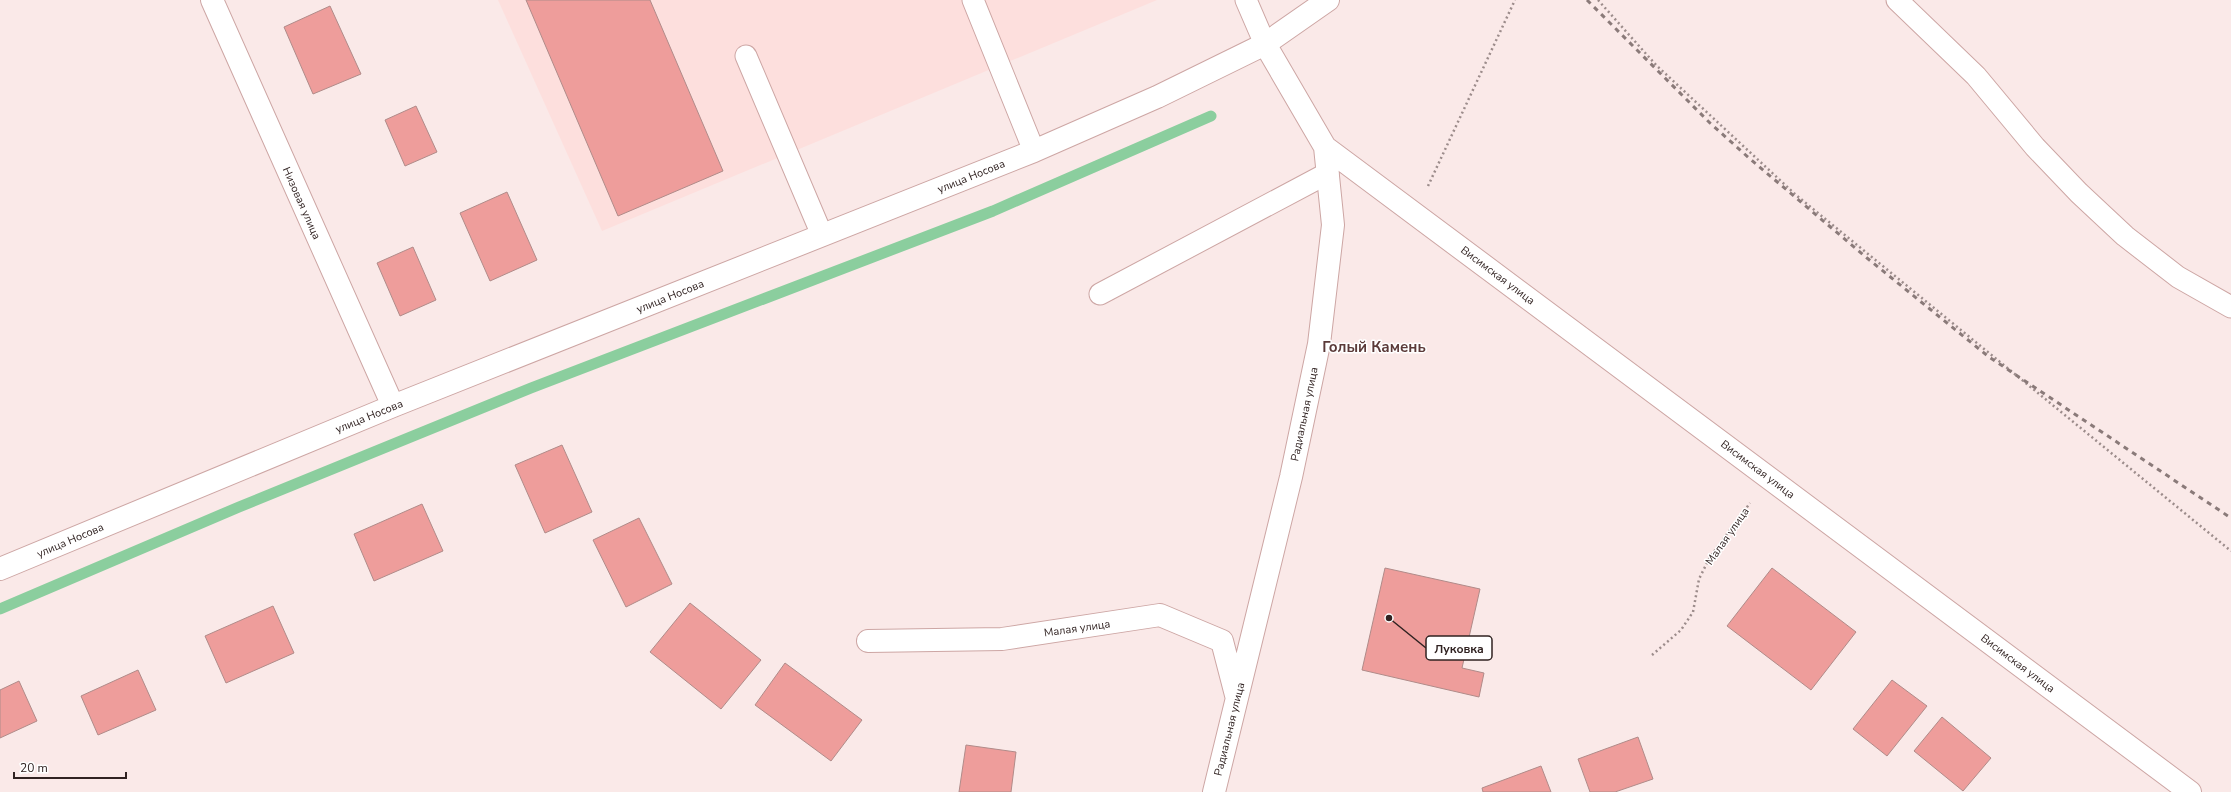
<svg xmlns="http://www.w3.org/2000/svg" width="2231" height="792" font-family="'Nunito Sans',sans-serif">
	<style>
		.built { fill: #fddfdd }
		.lines { fill: none; stroke-linecap: round; stroke-linejoin: round }
		.stream { stroke: #8bce9e; stroke-width: 11 }
		.building { fill: #ee9d9b; stroke: #b08b89 }
		.service-casing { stroke: #cda6a4; stroke-width: 23 }
		.minor-casing { stroke: #cda6a4; stroke-width: 24 }
		.path { stroke: #9c8c8b; stroke-width: 2.5; stroke-dasharray: 2 3; stroke-linecap: butt }
		.service { stroke: #fff; stroke-width: 21 }
		.minor { stroke: #fff; stroke-width: 22 }
		.rail { stroke: #8a7a79; stroke-width: 3; stroke-dasharray: 5 5; stroke-linecap: butt }
		.labels { text-anchor: middle; stroke-width: 3; stroke-linejoin: round; paint-order: stroke }
		.street-label { font-size: 11px; fill: #302221; stroke: #fff }
		.district-label { font-size: 15px; font-weight: bold; fill: #5b3a39; stroke: #fff }
		.leader { fill: none; stroke: #302221; stroke-width: 1.5 }
		.callout-dot { fill: #302221; stroke: #fff; stroke-width: 1.5 }
		.callout { fill: #fff; stroke: #302221; stroke-width: 1.5 }
		.callout-label { font-size: 12px; text-anchor: middle; font-weight: bold; fill: #302221 }
	</style>
	<rect width="100%" height="100%" fill="#fae9e8"/>
	<!-- built -->
	<path class="built" d="M 498,0 L 1157,0 L 602,231 Z"/>
	<g class="lines">
		<!-- stream -->
		<path class="stream" d="M 0,609 L 239,507 L 531,388 L 993,211 L 1211,116"/>
	</g>
	<!-- building -->
	<path class="building" d="M 526,0 L 650,0 L 723,171 L 618,216 Z
		M 330,6 L 361,74 L 313,94 L 284,27 Z
		M 416,106 L 437,152 L 405,166 L 385,120 Z
		M 507,192 L 537,260 L 490,281 L 460,213 Z
		M 413,247 L 436,300 L 400,316 L 377,263 Z
		M 562,445 L 592,512 L 545,533 L 515,465 Z
		M 422,504 L 443,551 L 374,581 L 354,534 Z
		M 639,518 L 672,584 L 626,607 L 593,540 Z
		M 1385,568 L 1480,589 L 1462,668 L 1484,673 L 1479,697 L 1362,670 Z
		M 1772,568 L 1856,632 L 1811,690 L 1727,626 Z
		M 690,603 L 761,660 L 721,709 L 650,652 Z
		M 273,606 L 294,653 L 226,683 L 205,636 Z
		M 785,663 L 862,720 L 831,761 L 755,705 Z
		M 138,670 L 156,710 L 98,735 L 81,696 Z
		M 1892,680 L 1927,706 L 1887,756 L 1853,729 Z
		M 19,681 L 37,721 L 0,738 L 0,690 Z
		M 1942,717 L 1991,758 L 1963,791 L 1914,751 Z
		M 1638,737 L 1653,779 L 1615,792 L 1590,792 L 1578,759 Z
		M 966,745 L 1016,752 L 1011,792 L 959,792 Z
		M 1541,766 L 1551,792 L 1483,792 L 1482,788 Z"/>
	<g class="lines">
		<!-- service casing -->
		<g class="service-casing">
			<path id="service" d="M 973,0 L 1034,151
				M 1246,0 L 1265,44
				M 1897,0 L 1976,76 L 2035,147 L 2079,193 L 2125,236 L 2178,277 L 2231,307
				M 746,56 L 822,235
				M 1100,294 L 1328,173"/>
		</g>
		<!-- minor casing -->
		<g class="minor-casing">
			<path id="minor" d="M 212,0 L 393,406
				M 1325,147 L 2190,792
				M 0,569 L 393,406 L 1034,151 L 1157,97 L 1265,44 L 1328,0
				M 868,641 L 1002,639 L 1160,615 L 1222,641 L 1236,695
				M 1214,792 L 1291,477 L 1319,344 L 1333,225 L 1325,147 L 1265,44"/>
		</g>
		<!-- path -->
		<path class="path" d="M 1598,0 L 1656,65 L 1796,195 L 2231,551
			M 1428,186 L 1515,0
			M 1652,655 L 1681,630 L 1693,612 L 1699,579 L 1710,557 L 1750,503"/>
		<!-- service -->
		<use href="#service" class="service"/>
		<!-- minor -->
		<use href="#minor" class="minor"/>
		<!-- rail -->
		<path class="rail" d="M 1587,0 L 1710,123 L 1749,158 L 1867,258 L 1989,357 L 2231,518"/>
	</g>
	<g class="labels">
		<!-- street labels -->
		<g class="street-label">
			<text transform="translate(971 176) rotate(-22)" y="4">улица Носова</text>
			<text transform="translate(302 203) rotate(66)" y="4">Низовая улица</text>
			<text transform="translate(1498 275) rotate(37)" y="4">Висимская улица</text>
			<text transform="translate(670 296) rotate(-22)" y="4">улица Носова</text>
			<text transform="translate(1304 414) rotate(-78)" y="4">Радиальная улица</text>
			<text transform="translate(369 416) rotate(-22)" y="4">улица Носова</text>
			<text transform="translate(1758 469) rotate(37)" y="4">Висимская улица</text>
			<text transform="translate(1727 536) rotate(-55)" y="4">Малая улица</text>
			<text transform="translate(70 540) rotate(-23)" y="4">улица Носова</text>
			<text transform="translate(1077 628) rotate(-8)" y="4">Малая улица</text>
			<text transform="translate(2018 663) rotate(37)" y="4">Висимская улица</text>
			<text transform="translate(1229 729) rotate(-76)" y="4">Радиальная улица</text>
		</g>
		<!-- district labels -->
		<g class="district-label">
			<text x="1374" y="352">Голый Камень</text>
		</g>
	</g>
	<!-- callouts -->
	<path class="leader" d="M1389 618L1426 648"/>
	<circle class="callout-dot" cx="1389" cy="618" r="4"/>
	<rect class="callout" x="1426" y="636" width="66" height="24" rx="4"/>
	<g class="callout-label">
		<text x="1459" y="653">Луковка</text>
	</g>
	<!-- scale -->
	<path d="M14 772v6h112v-6" fill="none" stroke="#302221" stroke-width="2"/>
	<text x="20" y="772" font-size="12" fill="#302221" stroke="#ffffff" stroke-width="3" paint-order="stroke">20 m</text>
</svg>
